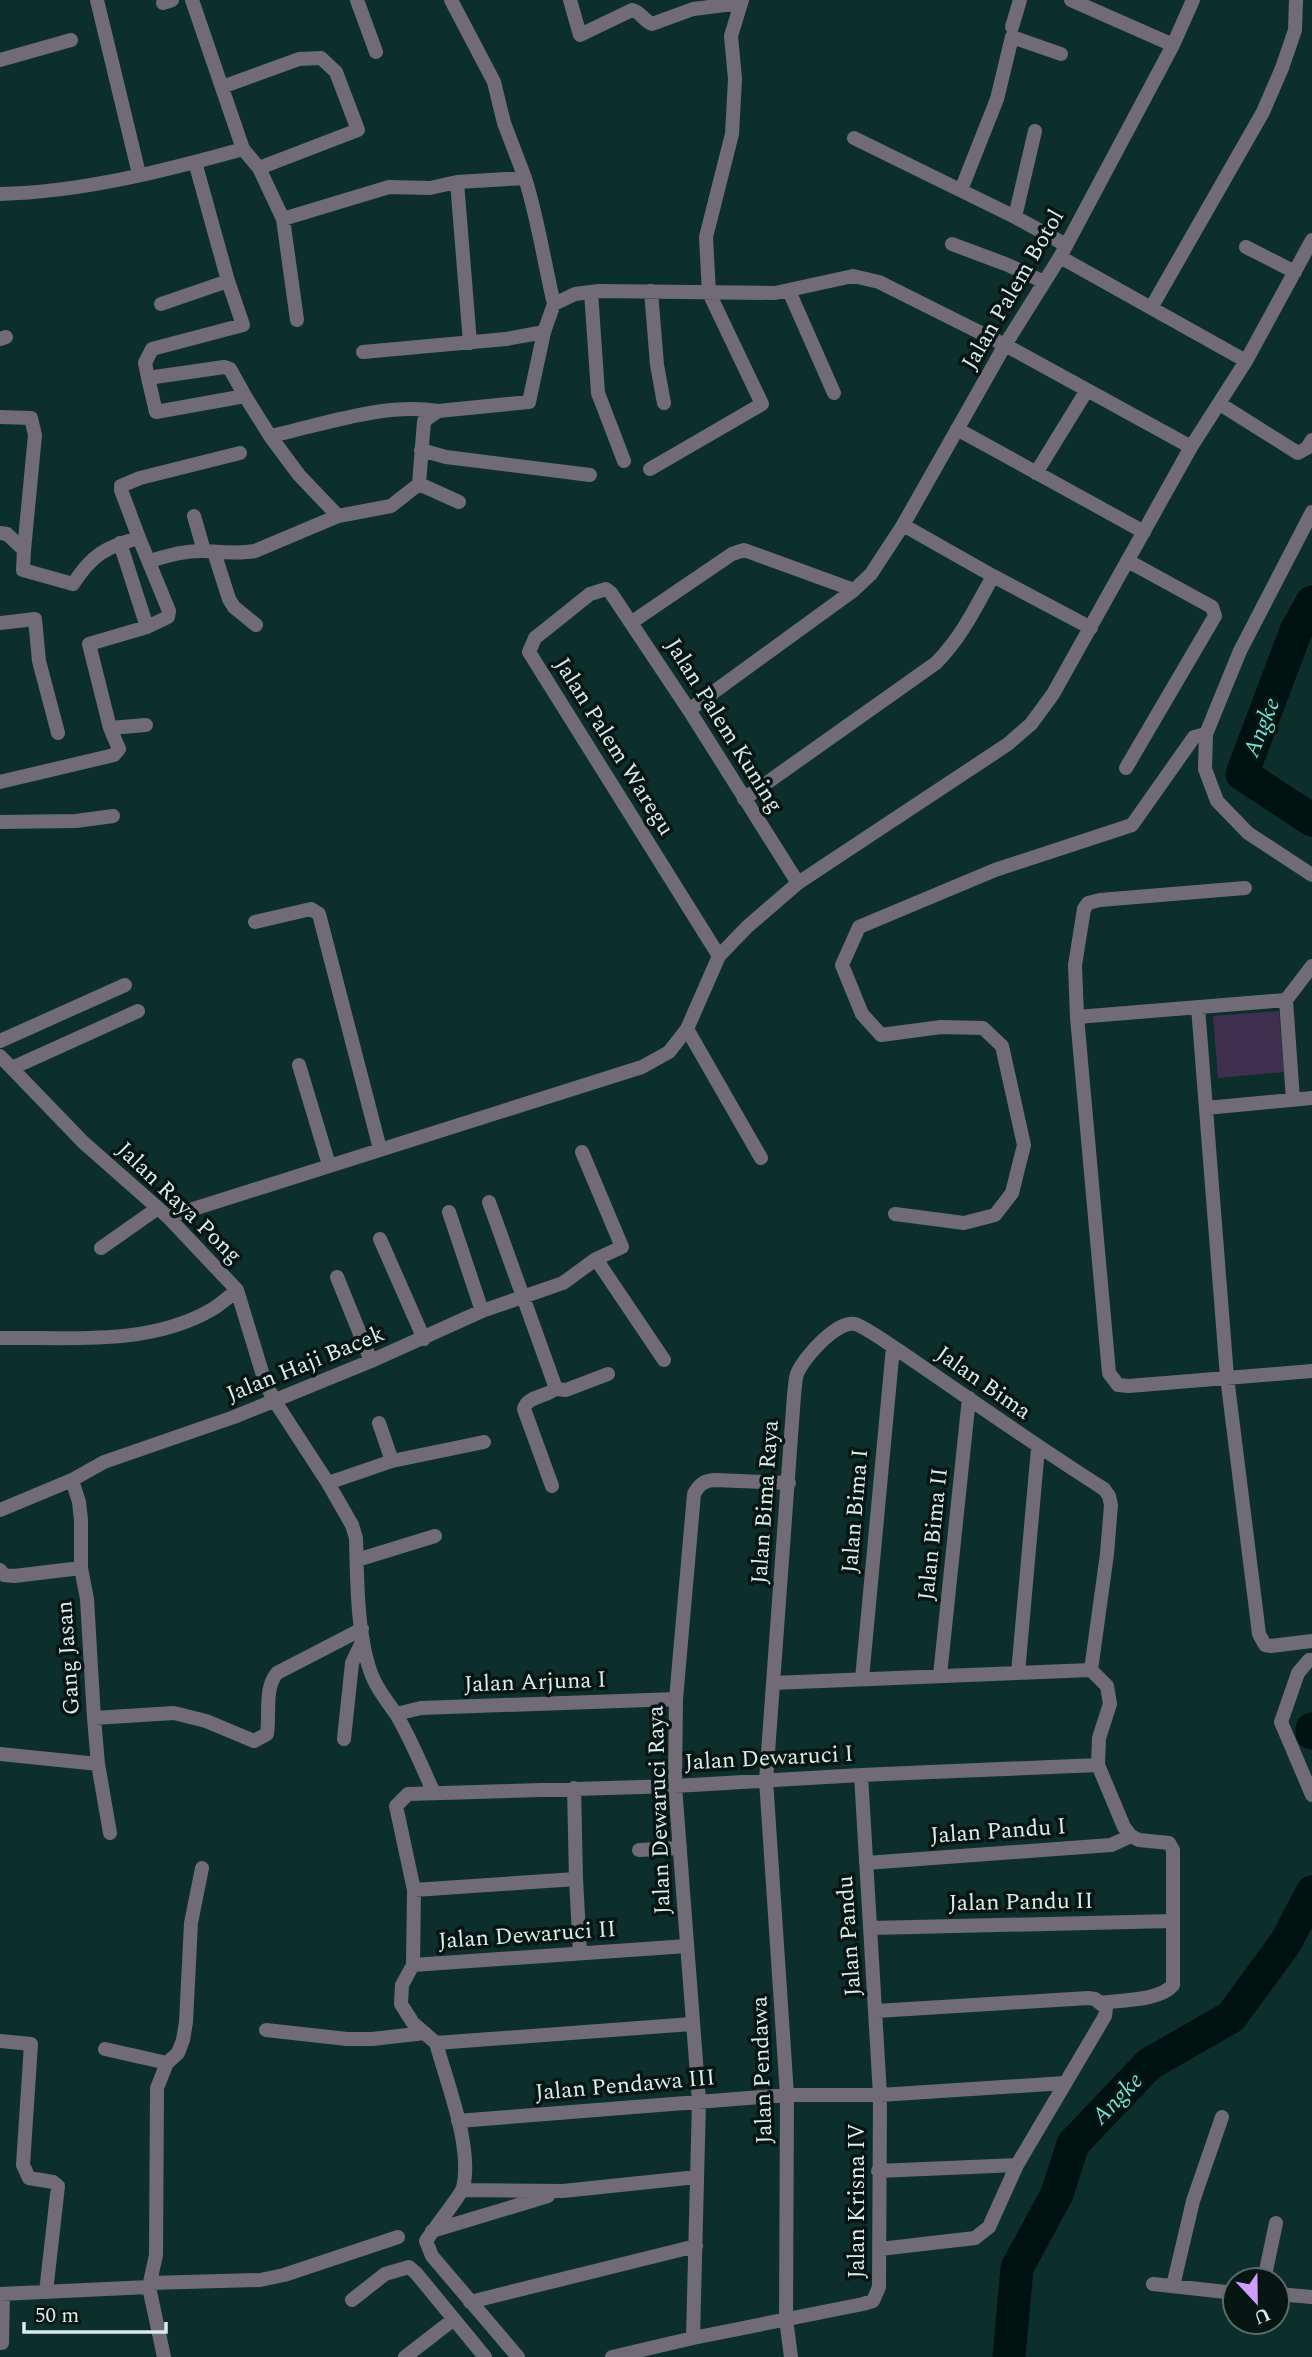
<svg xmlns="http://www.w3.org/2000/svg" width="1312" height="2357" font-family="Spectral,serif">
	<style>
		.green { fill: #403050 }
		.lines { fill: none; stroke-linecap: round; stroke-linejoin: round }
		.river { stroke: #001210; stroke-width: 33 }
		.street { stroke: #716b76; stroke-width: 14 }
		.labels { text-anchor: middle; stroke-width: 7; stroke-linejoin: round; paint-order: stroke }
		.street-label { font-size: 23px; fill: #daecea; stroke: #071513 }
		.water-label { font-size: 24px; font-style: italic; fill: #73e3d7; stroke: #071513 }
	</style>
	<rect width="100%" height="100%" fill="#0d2f2c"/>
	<!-- green -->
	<path class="green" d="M 1279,1011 L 1284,1072 L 1218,1078 L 1213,1016 Z"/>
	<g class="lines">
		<!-- river -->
		<path class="river" d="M 1312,602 L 1296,631 L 1242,774 L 1312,820
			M 1312,1729 L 1312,1733
			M 1009,2357 L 1017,2268 L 1057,2194 L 1073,2144 L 1149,2064 L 1231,2017 L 1286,1942 L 1312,1892"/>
		<!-- street -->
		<path class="street" d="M 97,0 L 139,174
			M 192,0 L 243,149 L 259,168 L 283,219 L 389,187 L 430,188 L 457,182 L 525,178 C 538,219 544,262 554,304 L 575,294 L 599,291 L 775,293 L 853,276 L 879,282 L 1005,345 L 1191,447
			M 357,0 L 376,52
			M 451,0 L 494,82 L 504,123 L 525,178
			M 570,0 L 580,35 L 632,10 C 640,11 644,21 652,24 L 693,9 L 741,3
			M 1071,0 L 1173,45
			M 163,3 L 172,0
			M 1012,27 L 1020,0
			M 0,60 L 71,40
			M 222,87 L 299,59 L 321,58 L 336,72 L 358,130 L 259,168
			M 1035,131 L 1015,217 L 1066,245
			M 854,138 L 1015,217
			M 457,182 L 470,343
			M 961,190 L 997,99 L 1012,37 L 1061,54
			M 0,194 C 82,192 164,171 243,149
			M 283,219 L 297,320
			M 952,244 L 1008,265 L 1044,282
			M 1246,247 L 1295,272
			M 1060,257 L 1246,361
			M 651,291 L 657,365 L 664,403
			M 789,291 L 834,393
			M 591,292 L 598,393 L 624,461
			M 161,304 L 228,281
			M 1151,308 L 1263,112 L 1282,68 L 1295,30 L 1296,0
			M 0,339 L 6,337
			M 363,352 L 506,339 L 544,332
			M 148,378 L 145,363 L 152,349 L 243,325 L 228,281 L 195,162
			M 245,396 L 230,369 L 224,367 L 148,378 L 156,412 L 245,396 L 270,436 L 299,475 L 338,516
			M 1220,404 L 1298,453 L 1307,448 L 1312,440
			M 0,417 L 31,418 L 35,435 L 24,550
			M 957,429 L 1144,532
			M 270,436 C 322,425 385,402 438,411
			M 421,450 L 446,457 L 590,475
			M 650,469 L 762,404 L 709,293 L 706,237 L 732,134 L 735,79 L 731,36 L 742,0
			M 1036,473 L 1087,390
			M 419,484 L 459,502
			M 1312,512 L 1240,651 L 1206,734 L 1205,769 L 1217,801 L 1248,833 L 1312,875
			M 194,516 L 204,551
			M 903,525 L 993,576 L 1091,628
			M 0,533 L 7,534 L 24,550 L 23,570 L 73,584 C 92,555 105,547 139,538 L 121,490 L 121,486 L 140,478 L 240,453
			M 120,543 L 147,627
			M 214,552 L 229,599 L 234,607 L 256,625
			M 150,561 C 167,556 186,550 205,551 C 221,552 238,554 255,551 L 338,516 L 391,506 L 419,484 L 424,421 L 438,411 L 529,402 L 544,332 L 554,304
			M 632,622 L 732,554 L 744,550 L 854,590
			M 0,623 L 35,619 L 39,661 L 58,733
			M 689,710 L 854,590 L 871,574 L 903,525 L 1005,345 L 1060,257 L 1173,45 L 1193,0
			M 110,728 L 89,644 L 147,627 L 168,617 L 169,611 L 139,538
			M 1126,768 L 1215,616 L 1212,607 L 1128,561
			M 0,782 L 114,755 L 119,749 L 110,728 L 146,725
			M 744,799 L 936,663 C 961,638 976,607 993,576
			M 0,822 L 76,821 L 113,816
			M 1245,888 L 1100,900 L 1088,903 L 1084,909 L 1075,965 L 1077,1017 L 1109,1373 L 1118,1385 L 1129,1386 L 1312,1371
			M 255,922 L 311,909 L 319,914 L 380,1149
			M 719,956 L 529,652 L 535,638 L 590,594 L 606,589 L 611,593 L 689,710 L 798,883
			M 1198,1007 L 1227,1377 L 1259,1634 L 1265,1645 L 1271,1646 L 1312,1641
			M 1077,1017 L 1286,1000
			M 687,1029 L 761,1158
			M 0,1041 L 125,985
			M 0,1056 L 83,1142 L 168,1217 L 237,1290 L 265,1382 L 274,1400 L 328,1483 L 352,1525 L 356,1538 C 357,1579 357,1641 373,1678 C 379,1692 388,1702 396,1714 C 411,1739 422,1767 434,1793
			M 299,1065 L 329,1165
			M 12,1068 L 138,1011
			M 1293,1100 L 1286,1000 L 1312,966
			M 1206,1108 L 1312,1098
			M 489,1202 L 554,1383 L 555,1389 C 546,1397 527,1396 524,1409 L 552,1486
			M 449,1212 L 482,1311
			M 895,1214 L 964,1223 L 995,1215 L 1012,1193 L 1024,1145 L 1002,1046 L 983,1028 L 941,1027 L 881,1035 L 862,1014 L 842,965 L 859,927 L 995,870 L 1132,825 L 1194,737 L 1206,734
			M 168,1217 L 642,1067 L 669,1052 L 687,1029 L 719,956 L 747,927 L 798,883 L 1008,744 L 1031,724 L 1053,694 L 1191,447 L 1246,361 L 1312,240
			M 380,1239 L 424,1339
			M 101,1248 L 158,1208
			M 596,1259 L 664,1360
			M 337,1277 L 371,1361
			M 0,1338 C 71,1337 148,1346 211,1310 C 220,1305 229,1297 237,1290
			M 555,1389 L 566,1390 L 608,1374
			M 379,1423 L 392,1461
			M 72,1480 L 79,1502 L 81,1520 L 81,1568 L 87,1599 L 94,1718 L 98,1764 L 110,1833
			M 328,1483 L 392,1461 L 484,1442
			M 0,1510 L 72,1480 L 104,1462 L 234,1417 L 371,1361 L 482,1311 L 563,1283 L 596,1259 L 622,1247 L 582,1152
			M 357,1560 L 435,1536
			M 0,1570 L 4,1575 L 14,1576 L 81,1568
			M 1312,1660 L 1309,1660 L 1298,1673 L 1281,1722 L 1312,1795
			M 1091,1670 L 1107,1686 L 1110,1704 L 1099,1738 L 1098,1765 L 1124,1827 L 1131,1836 L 1139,1840 L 1169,1843 L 1173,1850 L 1173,1985 C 1160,2001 1120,2000 1101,2003
			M 1018,1673 L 1038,1448
			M 940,1675 L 969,1398
			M 862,1679 L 893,1347
			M 773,1683 L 1091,1670
			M 396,1714 L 421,1708 L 676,1699
			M 94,1718 L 174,1713 L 206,1721 L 254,1741 L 267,1734 C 270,1715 264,1688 277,1673 L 362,1629
			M 344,1739 L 352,1663 L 363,1640
			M 0,1754 L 98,1764
			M 574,1788 L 576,1879
			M 639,1850 L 680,1848
			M 866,1863 L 1111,1845 L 1131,1836
			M 414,1890 L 576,1879 L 580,1953
			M 871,1928 L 1172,1921
			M 413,1965 L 687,1946
			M 876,2011 L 1088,1998 L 1095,1999 L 1106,2008 L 1105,2016 L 1017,2165 L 989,2227 L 975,2238 L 880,2249
			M 266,2030 L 347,2039 L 372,2039 L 425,2033
			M 0,2041 L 31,2044 L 23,2165 L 29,2178 L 53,2182 L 58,2186 L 46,2292
			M 436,2043 L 413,2023 L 401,2004 L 402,1985 L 413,1965 L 414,1890 L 396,1806 L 408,1794 L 675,1786 L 861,1775 L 1098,1765
			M 436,2043 C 447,2083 473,2148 463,2188 C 461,2195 432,2231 426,2241 L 432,2256 L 518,2357
			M 436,2043 L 692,2024
			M 105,2049 L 167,2063
			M 458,2121 L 787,2095 L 880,2095 L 1065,2083
			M 878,2171 L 1017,2165
			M 463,2190 L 563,2191 L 697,2177
			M 432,2231 L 548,2196
			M 1264,2280 L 1276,2223
			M 150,2283 L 260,2280 L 284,2275 L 398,2237
			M 1153,2284 L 1235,2293
			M 1173,2286 L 1193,2201 L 1222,2117
			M 0,2294 L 149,2287
			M 1277,2294 L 1312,2297
			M 352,2300 L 385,2274 L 409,2267 L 416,2273 L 485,2357
			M 470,2302 L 696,2246
			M 693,2338 L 699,2101 L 675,1786 L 676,1699 L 694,1494 C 699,1485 703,1481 714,1480 L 789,1483
			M 2,2343 L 3,2294
			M 164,2357 L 149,2287 L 156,2255 L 157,2088 L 167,2063 L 178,2053 L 183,2040 L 186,2022 L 191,1923 L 202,1868
			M 405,2357 L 454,2319
			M 612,2357 L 693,2338 L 863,2304 L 873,2301 L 879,2287 L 880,2095 L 861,1775
			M 791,2357 L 786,2319 L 787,2095 L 766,1780 L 794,1395 C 795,1388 795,1380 797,1374 C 803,1358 837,1320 855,1324 C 865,1326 903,1354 914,1361 C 977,1404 1039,1448 1104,1489 L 1109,1496 L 1111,1505 L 1107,1554 L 1091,1670"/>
	</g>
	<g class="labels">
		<!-- street labels -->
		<g class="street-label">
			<text transform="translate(1012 289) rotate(-60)" y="8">Jalan Palem Botol</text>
			<text transform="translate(725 725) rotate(58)" y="8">Jalan Palem Kuning</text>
			<text transform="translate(615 746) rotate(58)" y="8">Jalan Palem Waregu</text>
			<text transform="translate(180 1202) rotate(44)" y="8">Jalan Raya Pong</text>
			<text transform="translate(305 1363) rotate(-22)" y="8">Jalan Haji Bacek</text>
			<text transform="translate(984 1382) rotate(35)" y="8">Jalan Bima</text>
			<text transform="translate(764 1502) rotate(-86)" y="8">Jalan Bima Raya</text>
			<text transform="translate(854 1511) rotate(-85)" y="8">Jalan Bima I</text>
			<text transform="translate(932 1534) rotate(-84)" y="8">Jalan Bima II</text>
			<text transform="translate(67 1658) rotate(-94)" y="8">Gang Jasan</text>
			<text transform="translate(535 1681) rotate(-2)" y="8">Jalan Arjuna I</text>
			<text transform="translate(769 1757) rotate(-3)" y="8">Jalan Dewaruci I</text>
			<text transform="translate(658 1810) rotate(-92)" y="8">Jalan Dewaruci Raya</text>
			<text transform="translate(998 1830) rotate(-4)" y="8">Jalan Pandu I</text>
			<text transform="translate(1021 1901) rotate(-1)" y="8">Jalan Pandu II</text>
			<text transform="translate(527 1934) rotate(-4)" y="8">Jalan Dewaruci II</text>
			<text transform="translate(848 1936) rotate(-94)" y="8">Jalan Pandu</text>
			<text transform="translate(761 2070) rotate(-92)" y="8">Jalan Pendawa</text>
			<text transform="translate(625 2084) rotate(-5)" y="8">Jalan Pendawa III</text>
			<text transform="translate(856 2201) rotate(-90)" y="8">Jalan Krisna IV</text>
		</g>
		<!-- water labels -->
		<g class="water-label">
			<text transform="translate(1261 727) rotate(-68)" y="8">Angke</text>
			<text transform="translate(1117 2098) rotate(-46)" y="8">Angke</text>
		</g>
	</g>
	<!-- north arrow -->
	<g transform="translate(1256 2301) rotate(158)"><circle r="33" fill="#071513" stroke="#5b6b69" stroke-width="2"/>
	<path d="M0-5L12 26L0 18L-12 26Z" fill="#d09dff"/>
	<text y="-10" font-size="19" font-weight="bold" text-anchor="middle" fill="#daecea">U</text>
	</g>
	<!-- scale -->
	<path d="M24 2322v10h142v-10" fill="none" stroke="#daecea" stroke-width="3.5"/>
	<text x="35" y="2322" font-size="21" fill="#daecea" stroke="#071513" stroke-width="5" paint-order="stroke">50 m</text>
</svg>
